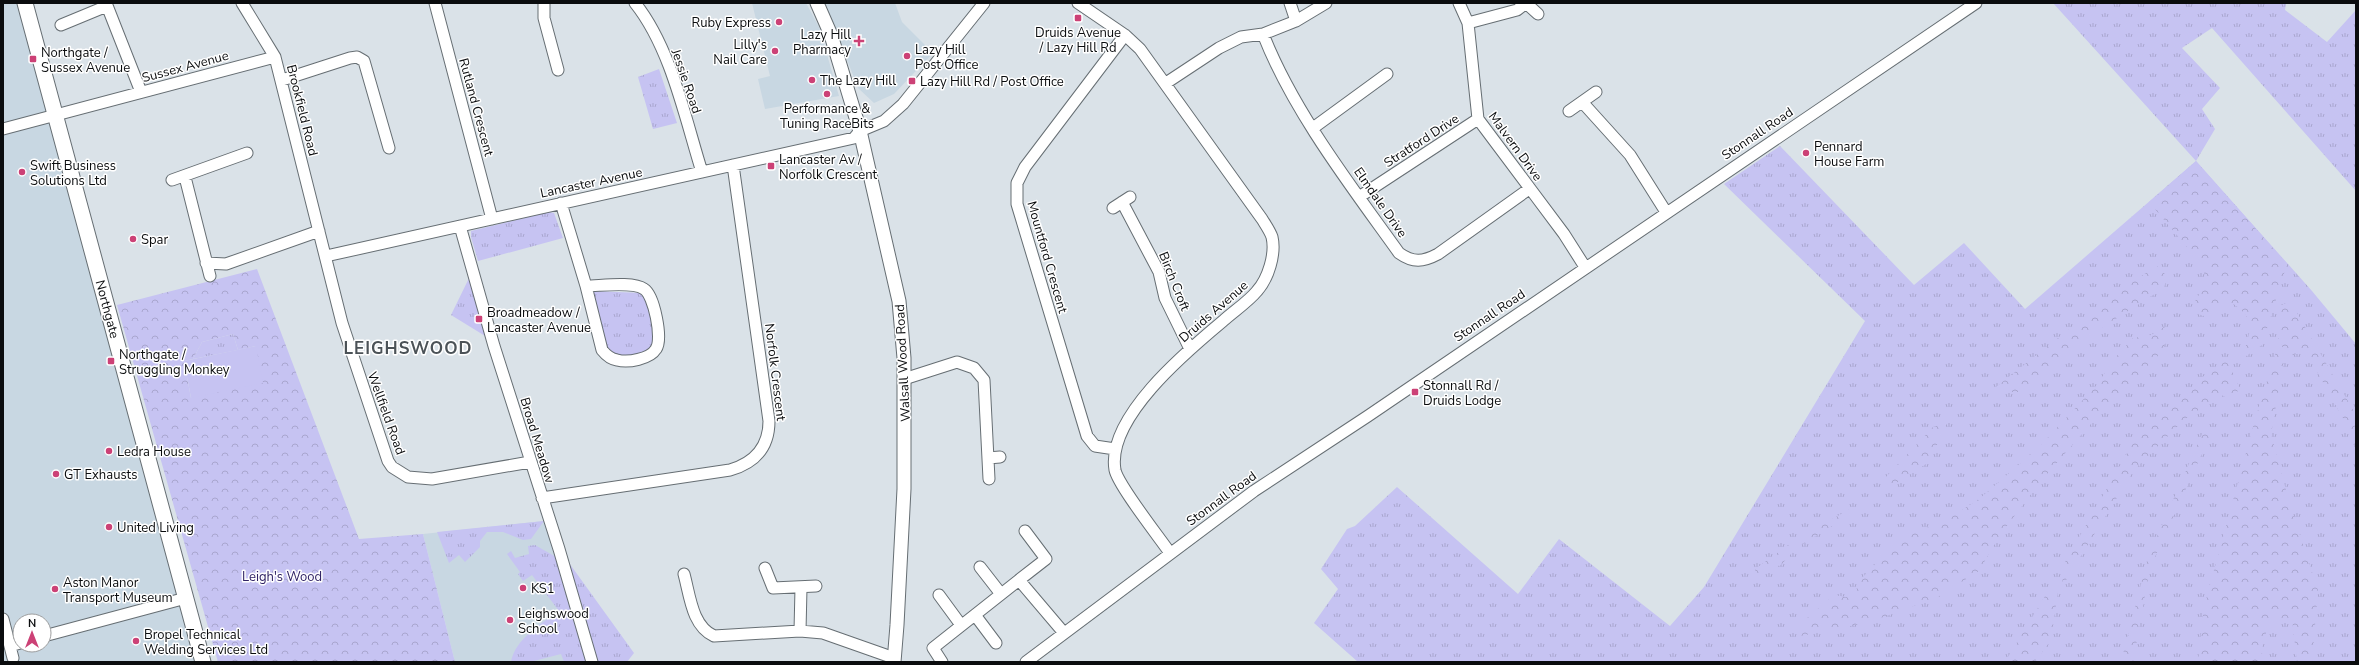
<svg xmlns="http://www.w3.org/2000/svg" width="2359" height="665" font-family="'Nunito Sans',sans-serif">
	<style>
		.built { fill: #c8d7e2; fill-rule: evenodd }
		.grass { fill: url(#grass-tufts) }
		.forest { fill: url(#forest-crowns); fill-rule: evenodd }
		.garden { fill: #c6c3f2 }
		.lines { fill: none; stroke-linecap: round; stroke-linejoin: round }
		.minor-casing { stroke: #666e73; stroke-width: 13 }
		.tertiary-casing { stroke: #666e73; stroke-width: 15 }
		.secondary-casing { stroke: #666e73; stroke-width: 17 }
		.minor { stroke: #fff; stroke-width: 11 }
		.tertiary { stroke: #fff; stroke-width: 13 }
		.secondary { stroke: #fff; stroke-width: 15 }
		.poi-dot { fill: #cc4176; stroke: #fff; stroke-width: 1.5 }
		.labels { text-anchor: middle; stroke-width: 3; stroke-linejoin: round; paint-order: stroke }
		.poi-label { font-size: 13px; fill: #0a0c0e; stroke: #fff; text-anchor: start }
		.street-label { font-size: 13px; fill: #0a0c0e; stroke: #fff }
		.park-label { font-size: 13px; fill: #2f2264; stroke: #fff }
		.district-label { font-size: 17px; font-weight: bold; letter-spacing: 1px; fill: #4b5257; stroke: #fff }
	</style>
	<defs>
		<pattern id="grass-tufts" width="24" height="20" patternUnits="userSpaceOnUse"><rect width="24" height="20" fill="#c6c3f2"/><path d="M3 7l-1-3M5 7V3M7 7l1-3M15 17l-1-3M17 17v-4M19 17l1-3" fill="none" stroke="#a9a6ce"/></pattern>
		<pattern id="forest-crowns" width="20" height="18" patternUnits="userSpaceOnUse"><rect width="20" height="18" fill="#c6c3f2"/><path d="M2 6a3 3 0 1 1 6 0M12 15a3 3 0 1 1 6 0" fill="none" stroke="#a9a6ce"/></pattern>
	</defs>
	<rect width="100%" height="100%" fill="#dae2e8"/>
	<!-- built -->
	<path class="built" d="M 3,3 L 17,3 L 196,662 L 3,662 ZM 20,621 L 44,621 L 44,645 L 20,645 Z
		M 752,3 L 806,3 L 819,27 L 839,96 L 765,109 L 758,79 L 770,76 Z
		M 825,3 L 895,3 L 902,22 L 933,53 L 894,94 L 874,103 L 858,88 Z
		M 544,521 L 588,662 L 455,662 L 423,534 Z"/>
	<!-- grass -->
	<path class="grass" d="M 2053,3 L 2286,3 L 2285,10 L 2327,42 L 2356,10 L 2356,191 L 2212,28 L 2182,48 L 2220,88 L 2202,109 L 2215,129 L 2196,161 L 2312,291 L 2356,344 L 2356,662 L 1358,662 L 1314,623 L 1338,589 L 1321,569 L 1347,529 L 1355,526 L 1397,487 L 1518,594 L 1559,539 L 1670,626 L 1704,587 L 1865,321 L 1724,184 L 1780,146 L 1914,285 L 1964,243 L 2025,309 L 2196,161 Z
		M 659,69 L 677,123 L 653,129 L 638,77 Z
		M 549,212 L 554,213 L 563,238 L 478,261 L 471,237 L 471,231 Z
		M 471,274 L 490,339 L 451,315 Z
		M 591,291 L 642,293 L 649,299 L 656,338 L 653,347 L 645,354 L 619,357 L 611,354 L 605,348 Z
		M 233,334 L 238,350 L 193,359 L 202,342 Z
		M 544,521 L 531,539 L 523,540 L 503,532 L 487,532 L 480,541 L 480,547 L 465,562 L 459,555 L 449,563 L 437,532 Z
		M 535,545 L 556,557 L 588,662 L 564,662 L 561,654 L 530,662 L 511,662 C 515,639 541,624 559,611 L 532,575 L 523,581 L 518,574 L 520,572 L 507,554 L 511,551 L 515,558 L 529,554 L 528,546 Z
		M 559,549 L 634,653 L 627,662 L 592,662 Z"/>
	<!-- forest -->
	<path class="forest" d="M 2196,161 L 2287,264 L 2262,345 L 2242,359 C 2249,332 2259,321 2232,303 L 2224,303 L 2207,317 L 2189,311 L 2208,280 L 2192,253 L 2149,202 Z
		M 2157,266 L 2167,276 L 2164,288 L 2073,346 L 2022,392 L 2000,392 L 1996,387 L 2119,290 Z
		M 257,269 L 359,539 L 423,534 L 455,662 L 218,662 L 117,305 ZM 233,334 L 238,350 L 256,346 L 191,398 L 184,361 L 193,359 L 202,342 Z
		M 2290,301 L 2356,415 L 2356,450 L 2350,431 L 2306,352 L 2288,356 L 2278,339 L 2280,306 Z
		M 2164,327 L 2171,335 L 2157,357 L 2109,403 L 2041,481 L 2000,535 L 1979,571 L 1938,597 L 1870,622 L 1801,636 L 1800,624 L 1834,595 L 1852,598 L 1862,578 L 1902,536 L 1942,523 L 1979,499 L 2038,448 L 2096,386 L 2115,358 L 2133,338 L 2151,335 Z
		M 2278,346 L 2284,360 L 2271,434 L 2290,505 L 2318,590 L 2312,662 L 2297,662 L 2292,619 L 2269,622 L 2261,652 L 2268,662 L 2198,662 L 2204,607 L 2256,416 Z
		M 2227,358 L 2239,387 L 2234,401 L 2221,395 L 2185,419 L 2134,470 L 2063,585 L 2061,569 L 2134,441 L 2205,375 Z
		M 1947,423 L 1929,462 L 1893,485 L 1886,477 L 1933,427 Z
		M 2203,432 L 2210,436 L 2150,568 L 2133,662 L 2121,662 L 2148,557 Z
		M 1850,509 L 1850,515 L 1796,548 L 1782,564 L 1756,578 L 1755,569 L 1795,540 Z
		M 2058,591 L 2051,640 L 2035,662 L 2005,662 L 2045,596 Z"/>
	<!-- garden -->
	<path class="garden" d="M 256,346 L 263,383 L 191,398 L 184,361 Z"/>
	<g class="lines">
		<!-- minor casing -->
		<g class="minor-casing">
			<path id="minor" d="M 106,3 L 141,92
				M 242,3 L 275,57 L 342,323 L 388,461 L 392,467 L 408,477 L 432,479 L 530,462
				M 435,3 L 492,219
				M 544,3 L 544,18 L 558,70
				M 635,3 C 671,48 685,118 702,172
				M 1078,3 L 1125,35 L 1140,49 L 1262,219 C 1265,224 1270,231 1272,237 C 1276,254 1268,279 1257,291 C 1248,302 1234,311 1223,321 C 1187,351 1106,418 1115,470 C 1118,485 1159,537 1170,553
				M 1290,3 L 1296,21
				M 1459,3 L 1468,23 L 1478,119 L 1564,234 L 1585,267
				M 1526,3 L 1538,14
				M 1468,23 L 1517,10 L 1526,3
				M 61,25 L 107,6
				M 1263,34 C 1293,111 1351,186 1399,253 C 1413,263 1423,262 1438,254 L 1529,189
				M 282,80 L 350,58 L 357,57 L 364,61 L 389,148
				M 1166,83 L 1219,48 L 1241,37 L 1263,34 L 1296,21 L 1326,3
				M 1583,103 L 1630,155 L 1666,212
				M 1569,111 L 1596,92
				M 1313,128 L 1387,74
				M 3,129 L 275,57
				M 185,177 L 210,276
				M 172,180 L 247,153
				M 1359,197 L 1478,119
				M 1122,202 L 1159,272 L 1165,298 L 1190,349
				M 561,203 L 586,286 L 602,350 C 606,355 610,359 617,360 C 628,363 650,359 656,349 C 663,339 654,295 644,289 C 633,281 600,286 586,286
				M 1113,208 L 1130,197
				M 460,226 L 494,346 L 559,549 L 592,662
				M 326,256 L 854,138 L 860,131 L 884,121 L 903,104 L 984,3
				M 206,263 L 226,264 L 319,231
				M 904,379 L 957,362 L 974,368 L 984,380 L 989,479
				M 1115,449 L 1095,446 L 1087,436 L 1017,204 L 1017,183 L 1025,167 L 1125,35
				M 988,458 L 1000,457
				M 542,498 L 730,470 C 754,463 769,448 769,421 L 733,165
				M 980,567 L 1001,594
				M 765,568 L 773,588 L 816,586
				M 684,574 C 690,596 692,626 714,636 L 800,631 L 823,633 L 894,658
				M 1019,580 L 1046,559 L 1025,531
				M 939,595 L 961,625
				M 975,615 L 996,643
				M 3,619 L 13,658
				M 800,631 L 801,588
				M 44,636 L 186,598
				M 10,646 L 20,643
				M 942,662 L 933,648 L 1019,580 L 1064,633
				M 1026,662 L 1254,491 L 1368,416 L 1976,3"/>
		</g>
		<!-- tertiary casing -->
		<g class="tertiary-casing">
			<path id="tertiary" d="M 817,3 L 831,35 L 860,131 L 899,301 L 904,358 L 904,489 L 897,625 L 894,662"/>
		</g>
		<!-- secondary casing -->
		<g class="secondary-casing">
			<path id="secondary" d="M 25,3 L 203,662"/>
		</g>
		<!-- minor -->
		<use href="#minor" class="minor"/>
		<!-- tertiary -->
		<use href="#tertiary" class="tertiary"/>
		<!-- secondary -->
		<use href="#secondary" class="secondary"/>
	</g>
	<!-- markers -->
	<g class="poi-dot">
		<rect x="1074" y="14" width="8" height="8" rx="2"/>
		<circle cx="779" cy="22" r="4"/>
		<path d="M857 35h4v4h4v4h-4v4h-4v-4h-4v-4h4z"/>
		<circle cx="775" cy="51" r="4"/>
		<circle cx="907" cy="56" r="4"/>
		<rect x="29" y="55" width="8" height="8" rx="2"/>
		<circle cx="812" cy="80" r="4"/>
		<rect x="908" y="77" width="8" height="8" rx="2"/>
		<circle cx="827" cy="94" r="4"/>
		<circle cx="1806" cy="153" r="4"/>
		<rect x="767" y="162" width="8" height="8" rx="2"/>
		<circle cx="22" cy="172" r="4"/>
		<circle cx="133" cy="239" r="4"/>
		<rect x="475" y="315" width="8" height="8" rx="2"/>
		<rect x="107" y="357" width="8" height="8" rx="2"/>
		<rect x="1411" y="388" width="8" height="8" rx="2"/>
		<circle cx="109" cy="451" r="4"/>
		<circle cx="56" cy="474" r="4"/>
		<circle cx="109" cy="527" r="4"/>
		<circle cx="523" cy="588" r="4"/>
		<circle cx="55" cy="589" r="4"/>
		<circle cx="510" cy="620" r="4"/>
		<circle cx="136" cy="641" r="4"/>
	</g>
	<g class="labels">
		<!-- poi labels -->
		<g class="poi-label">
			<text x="771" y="27" text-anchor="end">Ruby Express</text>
			<text x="1078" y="37" text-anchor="middle">Druids Avenue<tspan x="1078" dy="15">/ Lazy Hill Rd</tspan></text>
			<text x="851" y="39" text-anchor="end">Lazy Hill<tspan x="851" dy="15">Pharmacy</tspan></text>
			<text x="767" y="49" text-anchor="end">Lilly's<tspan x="767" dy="15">Nail Care</tspan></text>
			<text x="915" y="54">Lazy Hill<tspan x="915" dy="15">Post Office</tspan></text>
			<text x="41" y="57">Northgate /<tspan x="41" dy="15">Sussex Avenue</tspan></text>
			<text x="820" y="85">The Lazy Hill</text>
			<text x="920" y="86">Lazy Hill Rd / Post Office</text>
			<text x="827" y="113" text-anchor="middle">Performance &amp;<tspan x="827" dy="15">Tuning RaceBits</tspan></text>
			<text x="1814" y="151">Pennard<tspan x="1814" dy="15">House Farm</tspan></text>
			<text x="779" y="164">Lancaster Av /<tspan x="779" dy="15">Norfolk Crescent</tspan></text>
			<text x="30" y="170">Swift Business<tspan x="30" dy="15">Solutions Ltd</tspan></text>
			<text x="141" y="244">Spar</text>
			<text x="487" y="317">Broadmeadow /<tspan x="487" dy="15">Lancaster Avenue</tspan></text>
			<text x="119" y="359">Northgate /<tspan x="119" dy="15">Struggling Monkey</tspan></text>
			<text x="1423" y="390">Stonnall Rd /<tspan x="1423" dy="15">Druids Lodge</tspan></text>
			<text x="117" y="456">Ledra House</text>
			<text x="64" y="479">GT Exhausts</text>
			<text x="117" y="532">United Living</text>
			<text x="63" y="587">Aston Manor<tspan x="63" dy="15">Transport Museum</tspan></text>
			<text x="531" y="593">KS1</text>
			<text x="518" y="618">Leighswood<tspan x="518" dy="15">School</tspan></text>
			<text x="144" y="639">Bropel Technical<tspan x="144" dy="15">Welding Services Ltd</tspan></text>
		</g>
		<!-- street labels -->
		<g class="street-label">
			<text transform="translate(185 66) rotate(-15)" y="5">Sussex Avenue</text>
			<text transform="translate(687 81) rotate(71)" y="5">Jessie Road</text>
			<text transform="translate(477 107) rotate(75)" y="5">Rutland Crescent</text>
			<text transform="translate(303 110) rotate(76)" y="5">Brookfield Road</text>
			<text transform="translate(1757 133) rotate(-34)" y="5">Stonnall Road</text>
			<text transform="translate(1421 140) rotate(-33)" y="5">Stratford Drive</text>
			<text transform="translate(1516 146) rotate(54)" y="5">Malvern Drive</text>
			<text transform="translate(591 182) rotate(-12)" y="5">Lancaster Avenue</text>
			<text transform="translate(1381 202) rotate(55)" y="5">Elmdale Drive</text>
			<text transform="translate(1048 257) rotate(74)" y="5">Mountford Crescent</text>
			<text transform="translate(1175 281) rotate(68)" y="5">Birch Croft</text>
			<text transform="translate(108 309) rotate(75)" y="5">Northgate</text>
			<text transform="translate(1213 311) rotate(-41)" y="5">Druids Avenue</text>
			<text transform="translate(1489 315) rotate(-34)" y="5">Stonnall Road</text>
			<text transform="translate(902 363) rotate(-93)" y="5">Walsall Wood Road</text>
			<text transform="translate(776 372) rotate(83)" y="5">Norfolk Crescent</text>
			<text transform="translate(387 413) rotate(70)" y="5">Wellfield Road</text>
			<text transform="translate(538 440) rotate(73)" y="5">Broad Meadow</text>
			<text transform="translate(1221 498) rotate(-36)" y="5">Stonnall Road</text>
		</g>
		<!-- park labels -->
		<g class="park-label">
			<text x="282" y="581">Leigh's Wood</text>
		</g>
		<!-- district labels -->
		<g class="district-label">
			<text x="408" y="354">LEIGHSWOOD</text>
		</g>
	</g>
	<!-- border -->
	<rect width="2359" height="665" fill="none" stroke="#0a0c0e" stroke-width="8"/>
	<!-- north arrow -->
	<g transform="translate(32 633)"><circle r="19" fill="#ffffff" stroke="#9d9e9f"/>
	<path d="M0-3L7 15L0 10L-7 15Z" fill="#cc4176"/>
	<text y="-6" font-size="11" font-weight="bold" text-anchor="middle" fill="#0a0c0e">N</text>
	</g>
</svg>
